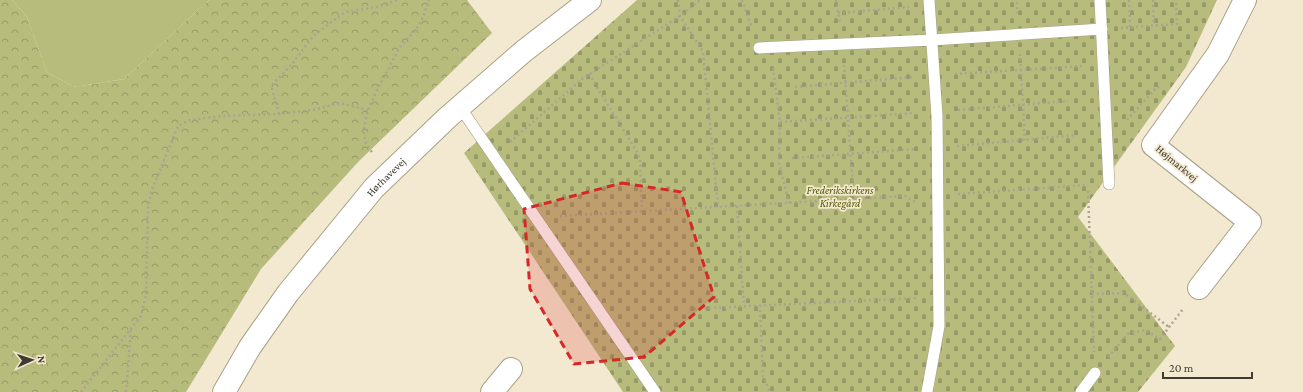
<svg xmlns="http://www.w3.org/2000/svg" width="1303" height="392" font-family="'Crimson Pro',serif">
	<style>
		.grass { fill: #b7bc7d }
		.forest { fill: url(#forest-crowns) }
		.cemetery { fill: url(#cemetery-stones) }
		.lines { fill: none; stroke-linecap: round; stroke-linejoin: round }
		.lane-casing { stroke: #a9a088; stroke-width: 12 }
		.street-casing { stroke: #a9a088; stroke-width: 24 }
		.secondary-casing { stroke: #a9a088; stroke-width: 24 }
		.path { stroke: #aba390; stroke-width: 2.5; stroke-dasharray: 2 3; stroke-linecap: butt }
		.lane { stroke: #fff; stroke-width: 11 }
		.street { stroke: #fff; stroke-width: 22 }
		.secondary { stroke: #fff; stroke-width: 22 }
		.marked { fill: #d62828; fill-opacity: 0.2; stroke: #d62828; stroke-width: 3; stroke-dasharray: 8 5; stroke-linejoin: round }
		.labels { text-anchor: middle; stroke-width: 3.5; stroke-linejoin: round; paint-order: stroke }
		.street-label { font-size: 11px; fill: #3f3b31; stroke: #f3e9d0 }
		.park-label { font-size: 11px; font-style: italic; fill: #555804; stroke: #f3e9d0 }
	</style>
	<defs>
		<pattern id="forest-crowns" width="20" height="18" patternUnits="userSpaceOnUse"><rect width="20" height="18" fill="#b7bc7d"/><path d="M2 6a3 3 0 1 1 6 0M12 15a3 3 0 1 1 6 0" fill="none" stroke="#969a67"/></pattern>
		<pattern id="cemetery-stones" width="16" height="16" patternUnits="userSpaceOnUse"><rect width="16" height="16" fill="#b7bc7d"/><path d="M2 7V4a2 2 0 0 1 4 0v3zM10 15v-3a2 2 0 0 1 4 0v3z" fill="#969a67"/></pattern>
	</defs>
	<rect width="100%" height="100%" fill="#f3e9d0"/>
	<!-- grass -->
	<path class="grass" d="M 12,0 L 209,0 L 124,79 L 74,87 L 47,72 L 27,17 Z"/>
	<!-- forest -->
	<path class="forest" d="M 0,0 L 12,0 L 27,17 L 47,72 L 74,87 L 124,79 L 209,0 L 467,0 L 492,33 L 359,161 L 261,269 L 186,392 L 0,392 Z"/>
	<!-- cemetery -->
	<path class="cemetery" d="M 637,0 L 1217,0 L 1186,67 L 1078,217 L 1175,346 L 1138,392 L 623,392 L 464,153 Z"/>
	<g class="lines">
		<!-- lane casing -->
		<g class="lane-casing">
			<path id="lane" d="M 1100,0 L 1109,184
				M 759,48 L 932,40 L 1102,29
				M 460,107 L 655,392
				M 927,392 L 939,326 L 937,116 L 929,0
				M 1081,392 L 1095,373"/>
		</g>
		<!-- street casing -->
		<g class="street-casing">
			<path id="street" d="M 1199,288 L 1250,222 L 1153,145 L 1218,54 L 1245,0
				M 492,392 L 511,369"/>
		</g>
		<!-- secondary casing -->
		<g class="secondary-casing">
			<g id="secondary">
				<path id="s1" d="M 224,392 L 250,347 L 288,293 L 374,188 L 447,118 L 524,51 L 590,0"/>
			</g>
		</g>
		<!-- path -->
		<path class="path" d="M 678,0 L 680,16 L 703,52 L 718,207
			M 742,0 L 752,28
			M 836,0 L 840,24
			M 1129,0 L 1130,27
			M 1153,0 L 1154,25
			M 1017,2 L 1017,13
			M 838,13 L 909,7
			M 1121,28 L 1177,24 L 1176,0
			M 1020,54 L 1025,140
			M 844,65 L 854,200
			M 773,68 L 780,122 L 779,163 L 789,203
			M 589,74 L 637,152 L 640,160 L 642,210
			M 955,74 L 1082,66
			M 795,87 L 914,77
			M 958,110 L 1068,101
			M 279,114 L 272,89 L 273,84 L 293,63 L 313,36 L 345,12 L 377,7 L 397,0
			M 1127,120 L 1157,87 L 1161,88
			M 780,122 L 915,113
			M 510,142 L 582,79 L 680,16 L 700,0
			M 957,146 L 1076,135
			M 372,152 C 352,130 375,95 386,73 C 391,65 394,57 399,49 C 405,39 415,33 420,23 C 424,16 426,7 429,0
			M 792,158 L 916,149
			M 1088,191 L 1094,352
			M 958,194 L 1088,185
			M 737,206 L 744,306
			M 560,216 L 905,196 L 917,203
			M 1092,294 L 1124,293 L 1169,327
			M 760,305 L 763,376 L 770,392
			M 689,309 L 918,298
			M 1108,357 L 1128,334 L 1145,330 L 1160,339 L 1183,309
			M 81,392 L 141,316 L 146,295 L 148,208 L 151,192 L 178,126 L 190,120 L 222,116 L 279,114 L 313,110 L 340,103 L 368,110
			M 126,392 L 131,329"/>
		<!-- lane -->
		<use href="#lane" class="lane"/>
		<!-- street -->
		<use href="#street" class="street"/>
		<!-- secondary -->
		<use href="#secondary" class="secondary"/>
	</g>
	<!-- marked area -->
	<path class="marked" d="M 622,183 L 681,192 L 714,297 L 644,357 L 574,364 L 530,289 L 524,209 Z"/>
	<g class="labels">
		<!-- street labels -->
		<g class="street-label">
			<text transform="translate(1177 163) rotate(40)" y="4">Højmarkvej</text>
			<text dy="4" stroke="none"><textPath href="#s1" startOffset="270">Hørhavevej</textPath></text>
		</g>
		<!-- park labels -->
		<g class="park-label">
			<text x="840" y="194">Frederikskirkens<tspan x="840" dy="13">Kirkegård</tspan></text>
		</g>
	</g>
	<!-- north arrow -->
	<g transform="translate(32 360) rotate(87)" stroke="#f3e9d0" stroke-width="3" paint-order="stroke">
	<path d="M0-3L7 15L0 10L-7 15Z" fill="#3f3b31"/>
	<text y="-6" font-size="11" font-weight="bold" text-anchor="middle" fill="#3f3b31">N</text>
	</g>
	<!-- scale -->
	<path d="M1163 372v6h89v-6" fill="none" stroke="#3f3b31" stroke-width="2"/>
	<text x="1169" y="372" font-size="12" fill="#3f3b31" stroke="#f3e9d0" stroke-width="3" paint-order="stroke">20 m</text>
</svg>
